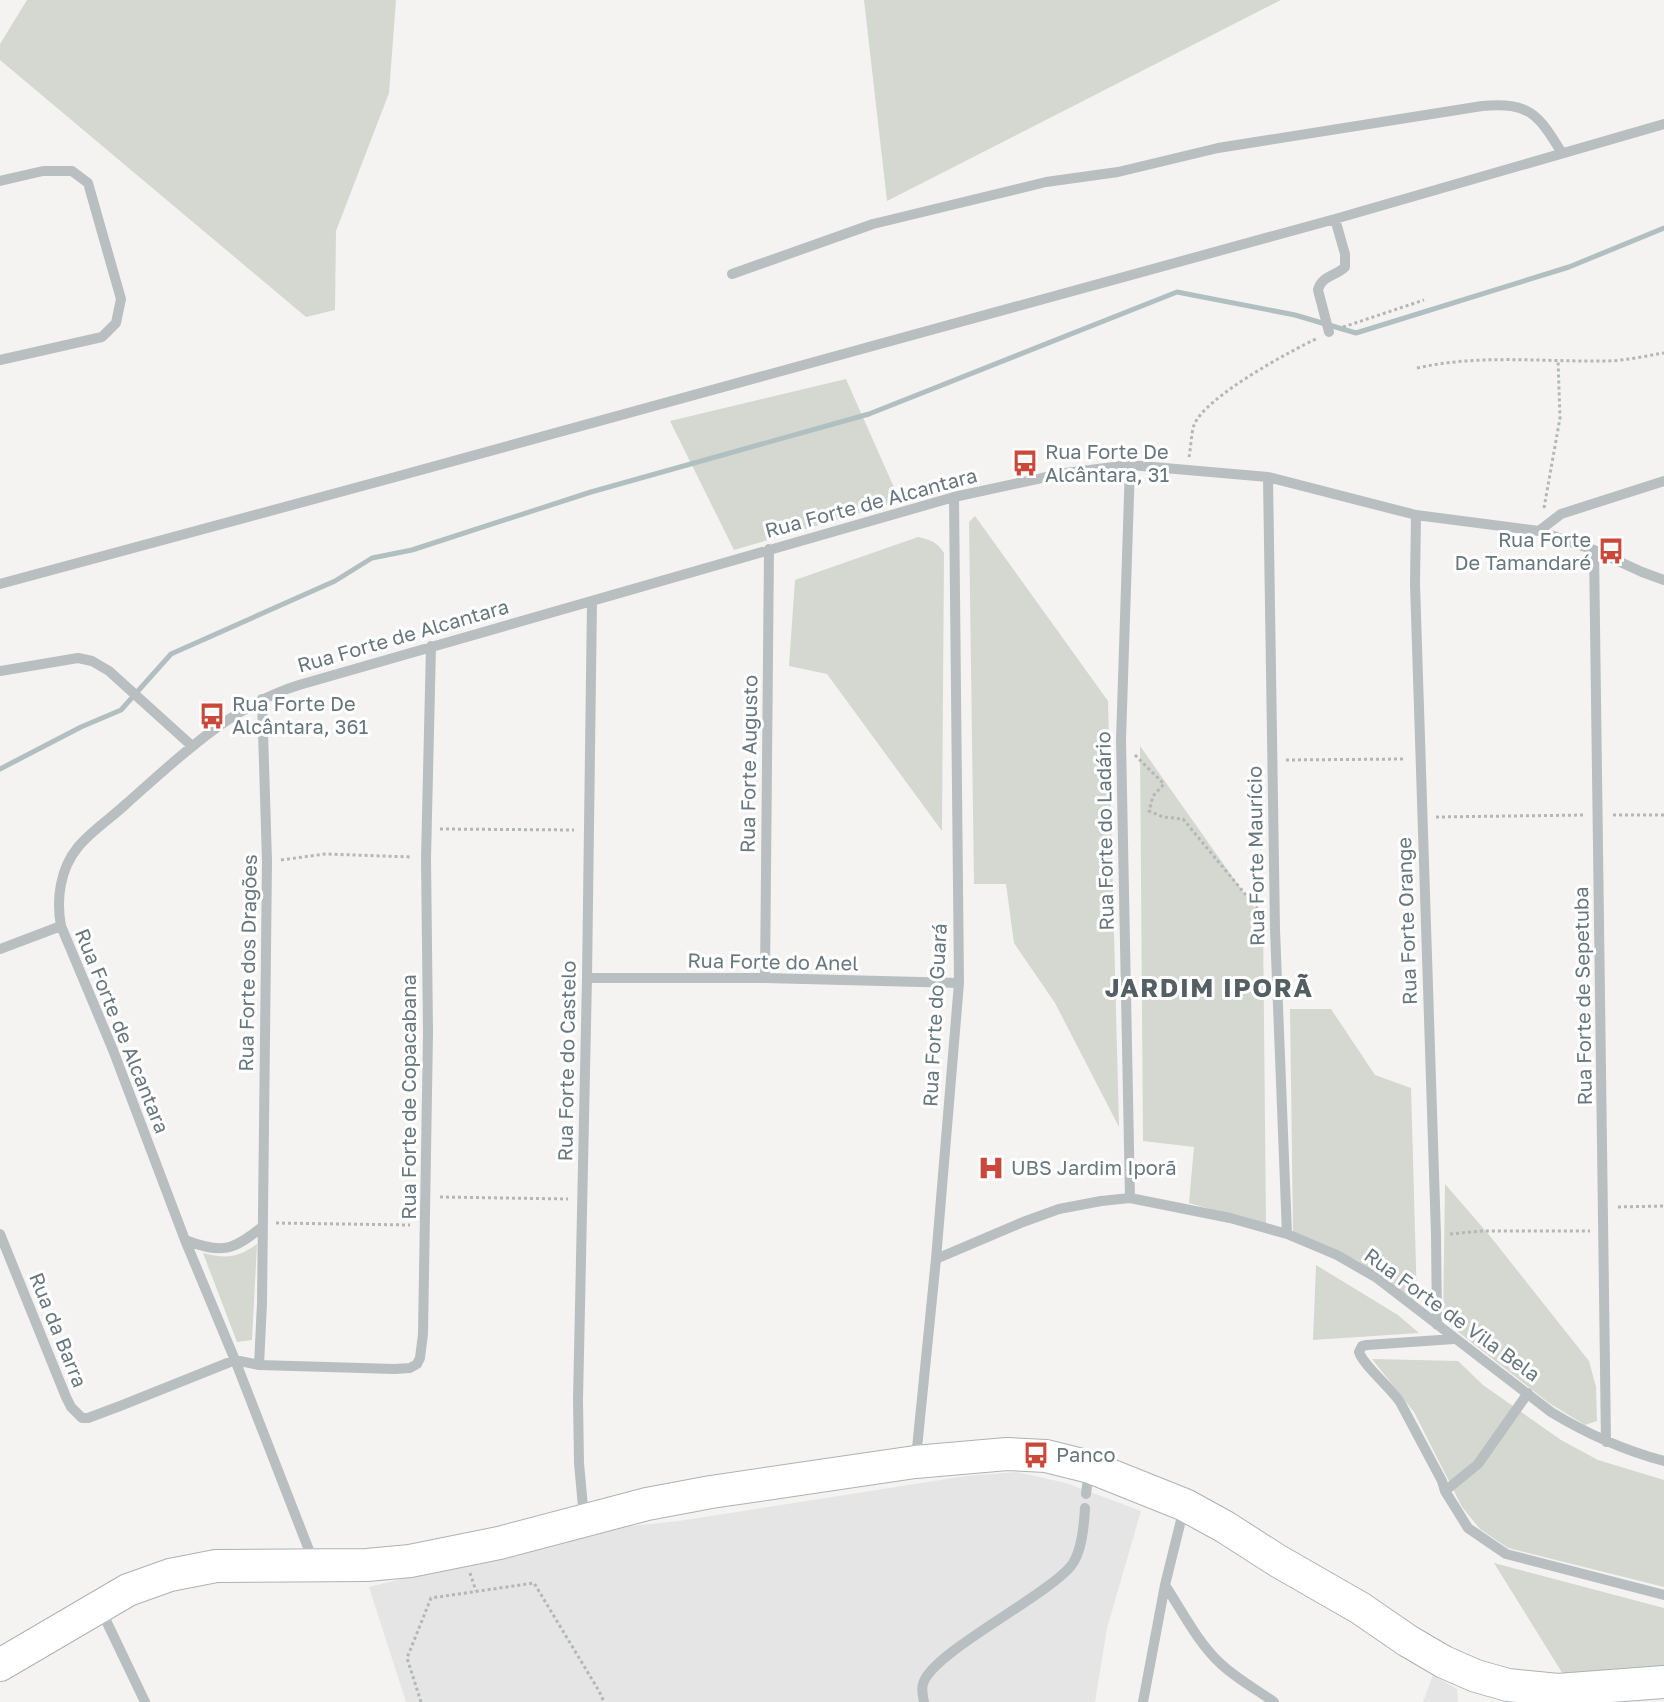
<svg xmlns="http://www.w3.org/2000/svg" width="1664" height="1702" font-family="'Golos Text',sans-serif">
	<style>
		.built { fill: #e4e5e4 }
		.green { fill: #d4d8d0 }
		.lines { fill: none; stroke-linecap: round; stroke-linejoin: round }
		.stream { stroke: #b2bfc1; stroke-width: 5 }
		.major-casing { stroke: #adb2b4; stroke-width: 34 }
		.path { stroke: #b3b7b8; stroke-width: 3; stroke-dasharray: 3 3; stroke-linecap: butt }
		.minor { stroke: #b9bec0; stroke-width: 10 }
		.major { stroke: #fff; stroke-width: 32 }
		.labels { text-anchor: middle; stroke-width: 6; stroke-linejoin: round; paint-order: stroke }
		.poi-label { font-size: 20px; fill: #67777e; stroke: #fff; text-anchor: start }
		.street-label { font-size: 20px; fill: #67777e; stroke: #fff }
		.district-label { font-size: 26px; font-weight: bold; letter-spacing: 1.5px; fill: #545f64; stroke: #fff }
	</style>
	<rect width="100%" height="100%" fill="#f4f3f1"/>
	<!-- built -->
	<path class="built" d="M 1017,1472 L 1066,1483 L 1141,1511 L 1107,1628 L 1095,1702 L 406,1702 L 369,1587 L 602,1529 L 679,1521 L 966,1476 Z
		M 1433,1675 L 1457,1689 L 1458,1702 L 1423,1702 Z"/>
	<!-- green -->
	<path class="green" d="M 27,0 L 396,0 L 389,93 L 336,231 L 335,310 L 306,317 L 0,60 L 0,44 Z
		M 864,0 L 1281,0 L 887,201 Z
		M 846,379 L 900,501 L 734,550 L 670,421 Z
		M 975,516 L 1108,701 L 1119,1127 L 1055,1003 L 1014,943 L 1006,884 L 974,884 L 969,522 Z
		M 918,537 C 931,540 937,542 944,553 L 942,831 L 827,674 L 789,666 L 795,580 Z
		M 1140,746 L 1263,920 L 1266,1225 L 1189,1203 L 1194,1147 L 1143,1141 Z
		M 1290,1009 L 1331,1009 L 1375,1075 L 1411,1088 L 1417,1302 L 1358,1261 L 1293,1232 Z
		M 1445,1184 L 1490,1236 L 1589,1361 L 1596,1387 L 1597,1421 L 1585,1425 L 1549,1403 L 1443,1320 Z
		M 257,1244 L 252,1340 L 237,1342 L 203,1253 C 226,1259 237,1258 257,1244 Z
		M 1316,1265 L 1398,1315 L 1419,1333 L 1313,1340 Z
		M 1372,1359 L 1458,1361 L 1483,1385 L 1561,1440 L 1598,1460 L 1664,1480 L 1664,1587 L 1508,1548 L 1480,1529 L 1462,1507 L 1414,1412 Z
		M 1494,1563 L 1664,1608 L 1664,1672 L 1566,1679 Z"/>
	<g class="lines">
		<!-- stream -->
		<path class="stream" d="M 0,769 L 81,727 L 121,710 L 171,654 L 335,581 L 372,558 L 412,550 L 591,492 L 869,414 L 1177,292 L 1295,315 L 1356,333 L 1569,267 L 1664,228"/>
		<!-- major casing -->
		<g class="major-casing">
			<path id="major" d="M 0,1665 L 128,1590 L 170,1575 L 216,1566 L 367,1565 L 410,1561 L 499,1543 L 647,1504 L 711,1492 L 915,1462 L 1007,1454 L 1046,1456 L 1090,1467 L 1185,1505 L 1225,1527 L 1278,1561 L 1360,1608 L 1408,1641 L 1444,1662 L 1476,1676 L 1508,1685 L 1558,1690 L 1664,1682"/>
		</g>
		<!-- path -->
		<path class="path" d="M 1343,327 L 1424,300
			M 1417,368 C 1480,354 1542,362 1605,361 C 1624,361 1645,356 1664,353
			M 1189,457 C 1191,447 1191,434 1194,425 C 1205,397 1290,351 1318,338
			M 1544,508 L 1560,418 L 1558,360
			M 1135,755 L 1164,784 L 1153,796 L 1149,811 L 1163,817 L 1183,819 L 1260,912
			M 1286,760 L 1405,759
			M 1613,815 L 1664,815
			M 1436,817 L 1585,815
			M 440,829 L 574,830
			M 281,860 L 325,854 L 412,857
			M 440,1197 L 568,1199
			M 1618,1207 L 1664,1206
			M 276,1223 L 410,1225
			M 1450,1234 L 1482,1231 L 1590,1231
			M 470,1573 L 476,1591
			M 421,1702 L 407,1658 L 431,1598 L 534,1583 L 599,1691 L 604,1702"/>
		<!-- minor -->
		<path class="minor" d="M 0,181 L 43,171 L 72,171 L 88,183 L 121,299 L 116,323 L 102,337 L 0,360
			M 732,274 L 873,224 L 1046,182 L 1118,172 L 1218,148 L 1482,106 C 1530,102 1538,114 1562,153
			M 1329,332 L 1318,290 C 1321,276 1336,276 1345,267 L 1345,254 L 1335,219
			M 1268,477 L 1275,930 L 1287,1234
			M 1416,515 L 1415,584 L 1436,1235 L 1437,1325
			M 1539,531 L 1561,514 L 1664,481
			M 1594,550 L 1606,1442
			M 0,584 L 388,479 L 1335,219 L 1664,124
			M 0,671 L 78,658 L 92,661 L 109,671 L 192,746
			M 0,949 L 61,926
			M 587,978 L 765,978 L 959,983
			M 765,978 L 769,549
			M 1130,1198 L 1121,740 L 1130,465
			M 0,1234 L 66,1397 L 71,1407 L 82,1418 L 88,1418 L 120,1406 L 235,1360 L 259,1365 L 395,1369 L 410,1368 L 417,1364 L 420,1358 L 423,1334 L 428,1033 L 426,858 L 431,646
			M 185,1240 C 222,1254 233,1251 263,1226
			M 936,1259 L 1023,1222 L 1059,1209 L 1101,1201 L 1130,1198 L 1230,1218 L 1287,1234 L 1337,1255 L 1377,1278 L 1551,1412 C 1587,1434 1623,1450 1664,1461
			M 1454,1339 L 1367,1345 L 1362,1346 L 1359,1352 C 1363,1365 1390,1387 1400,1402 L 1442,1481 L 1445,1491 L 1478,1464 L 1528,1393
			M 259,1365 L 262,1303 L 267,861 L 262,699
			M 916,1458 L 936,1259 L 959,983 L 954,497
			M 1445,1491 L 1468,1528 L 1506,1554 L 1664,1595
			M 1086,1494 L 1089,1471
			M 584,1518 L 579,1463 L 578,1400 L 587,978 L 592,601
			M 314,1563 L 235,1360 L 185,1240 L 113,1050 L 61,926 C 56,899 60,869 78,847 C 90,832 111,818 126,804 C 178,758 231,706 299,685 L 954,497 L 1065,473 L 1130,465 L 1268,477 L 1416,515 L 1539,531 L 1594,550 L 1642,572 L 1664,580
			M 1165,1585 C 1182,1611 1198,1643 1221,1664 C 1237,1679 1256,1689 1274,1702
			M 101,1610 L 145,1702
			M 924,1702 C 923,1696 921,1690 923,1684 C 931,1653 1044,1598 1071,1566 C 1082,1552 1084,1526 1085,1508
			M 1143,1702 L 1165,1585 L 1184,1508"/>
		<!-- major -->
		<use href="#major" class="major"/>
	</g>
	<!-- icons -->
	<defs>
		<g id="bus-bare" transform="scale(2.07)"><path d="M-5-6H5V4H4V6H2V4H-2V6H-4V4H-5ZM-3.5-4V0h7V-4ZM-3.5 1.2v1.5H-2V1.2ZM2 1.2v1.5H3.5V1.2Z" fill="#cb4739" stroke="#fff" stroke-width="2.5" paint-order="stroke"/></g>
		<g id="hospital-bare" transform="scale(2.07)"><path d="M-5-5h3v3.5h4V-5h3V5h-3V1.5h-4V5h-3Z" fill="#cb4739" stroke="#fff" stroke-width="2.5" paint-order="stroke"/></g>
	</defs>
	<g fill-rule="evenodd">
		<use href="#bus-bare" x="1025" y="463"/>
		<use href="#bus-bare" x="1611" y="551"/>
		<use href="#bus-bare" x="212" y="716"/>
		<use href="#hospital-bare" x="991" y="1168"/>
		<use href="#bus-bare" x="1036" y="1455"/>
	</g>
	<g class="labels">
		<!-- poi labels -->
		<g class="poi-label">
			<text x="1045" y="459">Rua Forte De<tspan x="1045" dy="23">Alcântara, 31</tspan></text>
			<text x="1591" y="547" text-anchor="end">Rua Forte<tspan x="1591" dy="23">De Tamandaré</tspan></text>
			<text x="232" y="711">Rua Forte De<tspan x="232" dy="23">Alcântara, 361</tspan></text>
			<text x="1011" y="1175">UBS Jardim Iporã</text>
			<text x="1056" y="1462">Panco</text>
		</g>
		<!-- street labels -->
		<g class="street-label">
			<text transform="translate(871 503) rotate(-15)" y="7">Rua Forte de Alcantara</text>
			<text transform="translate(403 636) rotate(-16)" y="7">Rua Forte de Alcantara</text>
			<text transform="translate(749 764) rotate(-89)" y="7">Rua Forte Augusto</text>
			<text transform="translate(1105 831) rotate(-91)" y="7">Rua Forte do Ladário</text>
			<text transform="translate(1256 856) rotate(-91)" y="7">Rua Forte Maurício</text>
			<text transform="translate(1407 921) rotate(-92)" y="7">Rua Forte Orange</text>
			<text transform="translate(773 962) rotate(1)" y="7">Rua Forte do Anel</text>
			<text transform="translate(248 963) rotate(-89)" y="7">Rua Forte dos Dragões</text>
			<text transform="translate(1583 996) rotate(-91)" y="7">Rua Forte de Sepetuba</text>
			<text transform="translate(935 1015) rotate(-87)" y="7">Rua Forte do Guará</text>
			<text transform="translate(122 1031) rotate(68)" y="7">Rua Forte de Alcantara</text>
			<text transform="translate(567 1061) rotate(-89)" y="7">Rua Forte do Castelo</text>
			<text transform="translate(409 1097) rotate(-90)" y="7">Rua Forte de Copacabana</text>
			<text transform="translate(1452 1315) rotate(36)" y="7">Rua Forte de Vila Bela</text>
			<text transform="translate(58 1330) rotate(68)" y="7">Rua da Barra</text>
		</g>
		<!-- district labels -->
		<g class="district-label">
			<text x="1209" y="997">JARDIM IPORÃ</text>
		</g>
	</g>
</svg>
